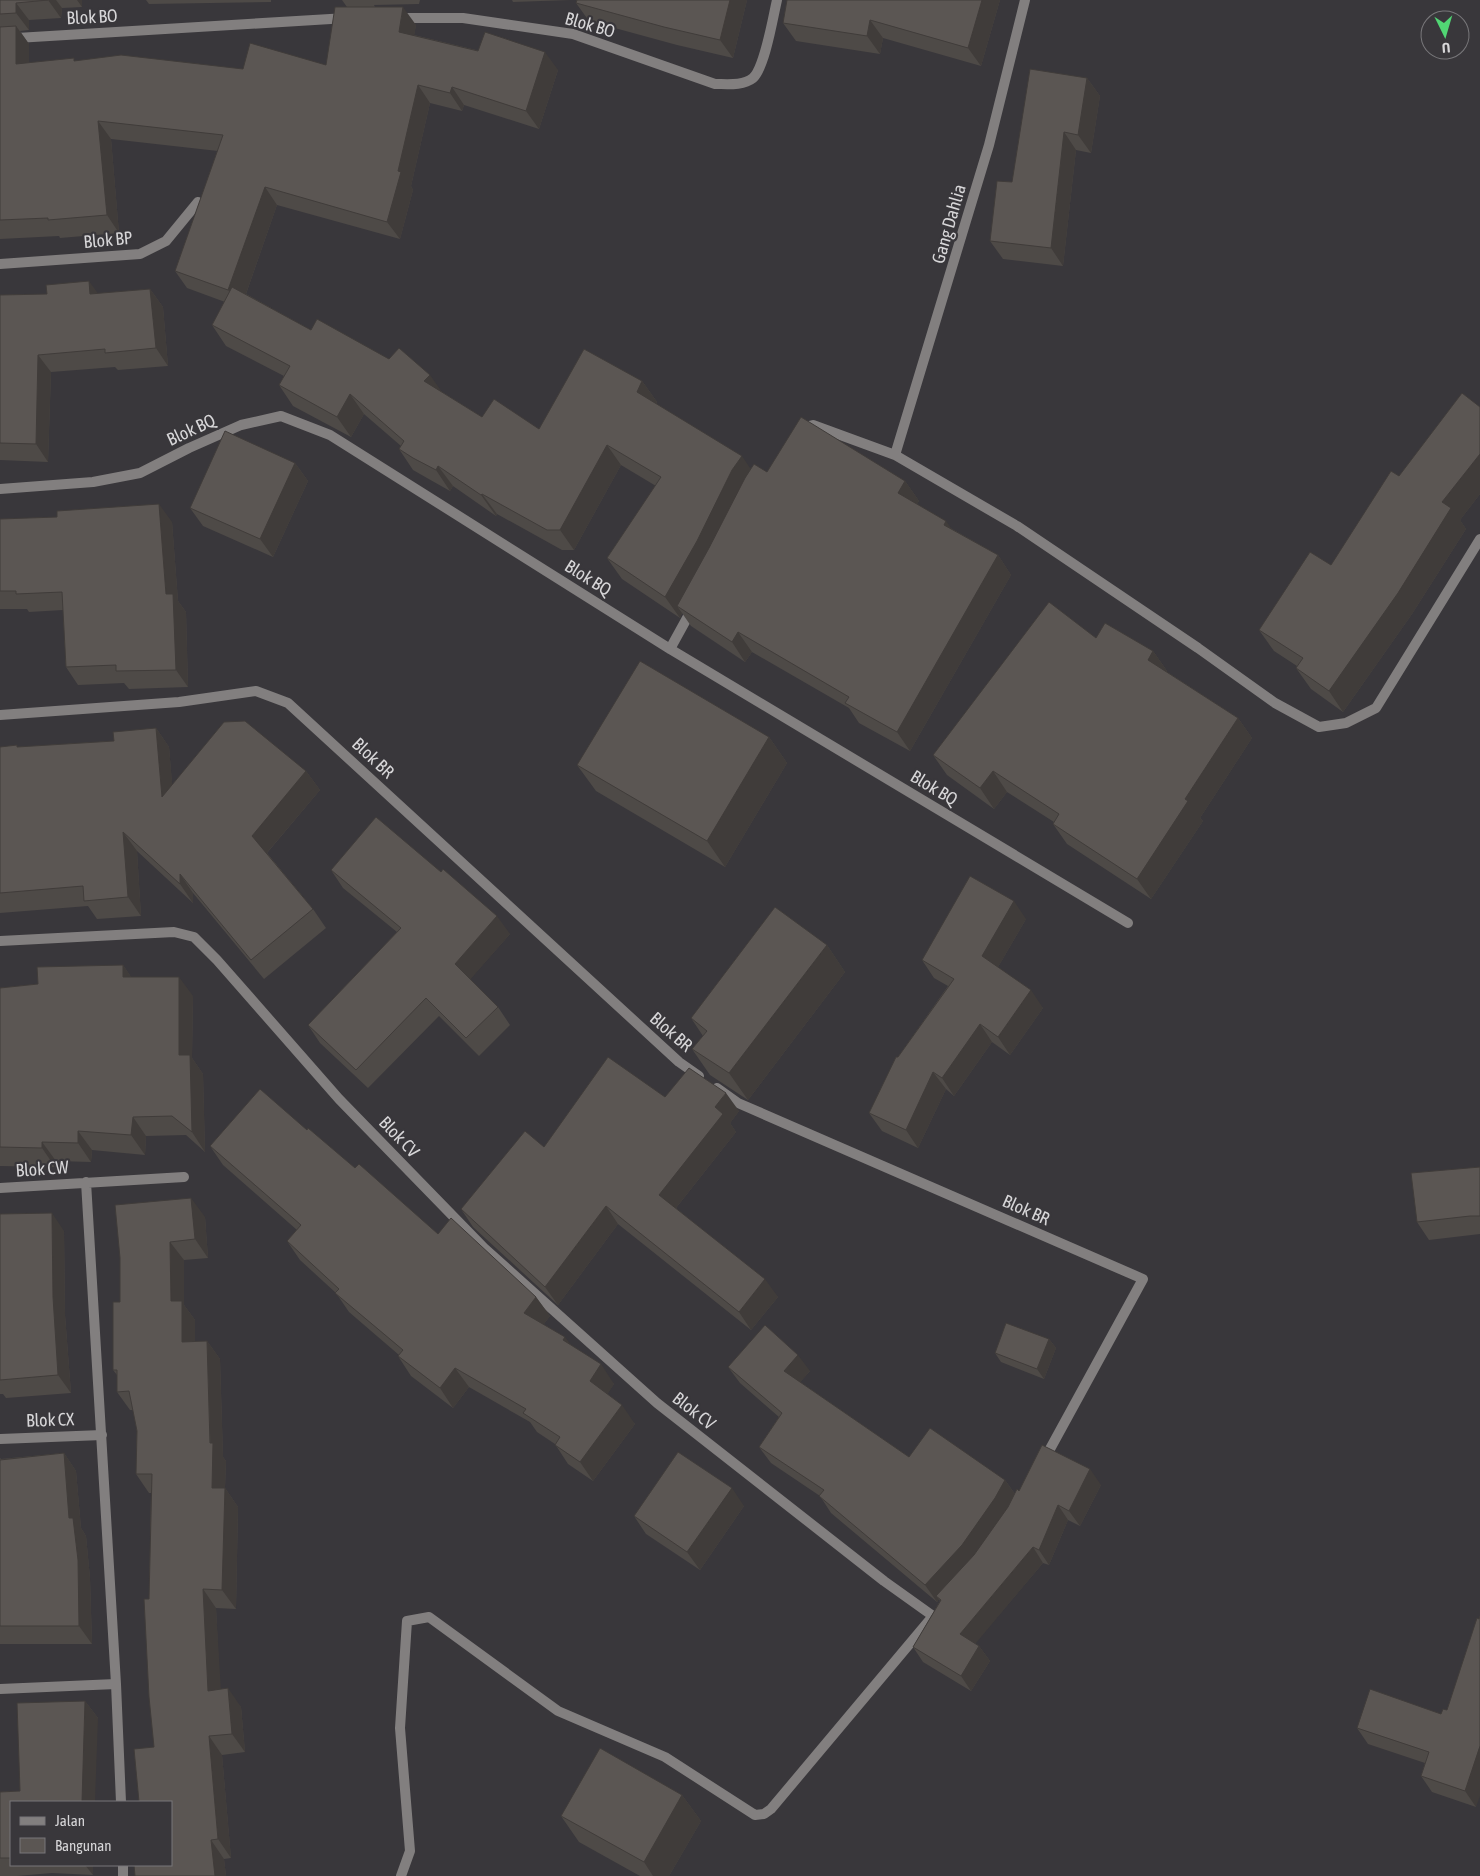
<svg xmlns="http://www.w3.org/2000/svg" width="1480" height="1876" font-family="'Asap Condensed',sans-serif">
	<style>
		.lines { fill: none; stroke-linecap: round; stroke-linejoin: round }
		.street { stroke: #827f7f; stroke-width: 10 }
		.wall { fill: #4e4a47 }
		.shaded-wall { fill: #403c3a }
		.building { fill: #5b5653; stroke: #403c3a }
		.labels { text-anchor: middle; stroke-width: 4.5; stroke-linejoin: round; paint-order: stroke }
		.street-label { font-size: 18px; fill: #d7d6d8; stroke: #39373b }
	</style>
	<rect width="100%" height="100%" fill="#39373b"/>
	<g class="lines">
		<!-- street -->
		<path class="street" d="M 399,18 L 463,18 L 573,34 L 715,84 C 727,84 743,86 753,78 C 765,67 773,17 777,0
			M 0,39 L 347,18
			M 0,264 L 140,254 L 166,241 L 198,202
			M 801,428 L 813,425 L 895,455 L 1017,526 L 1198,648 L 1275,703 L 1319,727 L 1346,723 L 1376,708 L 1480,539
			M 895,455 L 989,145 L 1025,0
			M 0,489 L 93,482 L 140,473 L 189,448 L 241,425 L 281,416 L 330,435 L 670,649 L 1128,923
			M 670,649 L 692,609
			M 0,715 L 179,702 L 256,691 L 288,703 L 679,1062 L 699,1076
			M 0,941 L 174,932 L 194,937 L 217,960 L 339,1099 L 484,1248 L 657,1403 L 884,1581 L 933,1616 L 771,1809 L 764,1814 L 755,1815 L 665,1757 L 558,1711 L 429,1617 L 407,1621 L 400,1728 L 410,1851 L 401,1876
			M 717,1088 L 738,1103 L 1143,1279 L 1044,1460
			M 86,1182 L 116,1684 L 121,1802
			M 0,1188 L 184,1177
			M 0,1439 L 102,1435
			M 0,1689 L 116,1684
			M 123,1865 L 123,1876"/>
	</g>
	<!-- wall -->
	<path class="wall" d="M 0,0 L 82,0 L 82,7 L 62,8 L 61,18 L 29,20 L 29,30 L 20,31 L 29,44 L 29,63 L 76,61 L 243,69 L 326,65 L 347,7 L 342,0 L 420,0 L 419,4 L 374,5 L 375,7 L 416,25 L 414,35 L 558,70 L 539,129 L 464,105 L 462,111 L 430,103 L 411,186 L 413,190 L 400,239 L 277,205 L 246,294 L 311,330 L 442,392 L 482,417 L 539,429 L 642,381 L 657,402 L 656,404 L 751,469 L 767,472 L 905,481 L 919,501 L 917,504 L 952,529 L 998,555 L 1011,575 L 910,751 L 859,723 L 849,708 L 752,652 L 745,662 L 691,626 L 682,613 L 680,618 L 622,579 L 607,558 L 656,486 L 621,465 L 574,550 L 562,550 L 497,514 L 496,516 L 453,486 L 450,491 L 427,478 L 413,470 L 399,449 L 401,446 L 364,414 L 351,437 L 293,406 L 279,385 L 284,376 L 226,346 L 212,325 L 225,302 L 187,288 L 175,271 L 218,151 L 111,139 L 119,233 L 60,238 L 59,236 L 0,239 Z
		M 146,0 L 271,0 L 271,2 L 149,4 Z
		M 512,0 L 570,0 L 513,2 Z
		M 577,0 L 747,0 L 733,58 L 677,45 L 589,21 L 576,3 Z
		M 1000,0 L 981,66 L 883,38 L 880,54 L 796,41 L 783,23 Z
		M 1087,78 L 1100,96 L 1091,153 L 1076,150 L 1063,266 L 1003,259 L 990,241 L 1012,182 Z
		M 150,289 L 163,307 L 168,366 L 118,370 L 115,367 L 51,372 L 48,462 L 0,460 L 0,464 L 0,295 L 98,294 Z
		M 1480,407 L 1480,494 L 1460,520 L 1466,529 L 1412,614 L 1343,712 L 1311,689 L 1296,668 L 1297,666 L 1274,651 L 1259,630 L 1331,565 L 1399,476 Z
		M 295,463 L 308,481 L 273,557 L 203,526 L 190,508 Z
		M 0,519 L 172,522 L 178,601 L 186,612 L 188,687 L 129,689 L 124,683 L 78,685 L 66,667 L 63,610 L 29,612 L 27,609 L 0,609 Z
		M 1096,638 L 1153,651 L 1167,671 L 1167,672 L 1238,718 L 1252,738 L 1200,818 L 1203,821 L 1151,899 L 1067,844 L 1053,824 L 1054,822 L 1007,792 L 994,809 L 947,775 L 933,755 Z
		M 156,728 L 169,747 L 172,784 L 306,771 L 320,790 L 267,853 L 313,909 L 326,928 L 264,979 L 193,893 L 193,903 L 137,851 L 141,916 L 97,919 L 88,906 L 0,913 L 0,747 L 19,747 L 114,741 Z
		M 769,737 L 787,763 L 725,867 L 596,791 L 577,765 Z
		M 331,870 L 510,934 L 470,979 L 498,1007 L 510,1025 L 479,1056 L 439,1016 L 368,1088 L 320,1043 L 308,1025 L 397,932 L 343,888 Z
		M 1026,919 L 998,967 L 1043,1008 L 1010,1055 L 992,1042 L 954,1096 L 946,1089 L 918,1148 L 882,1131 L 869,1113 L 898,1057 L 948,986 L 934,978 L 922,960 Z
		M 827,945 L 845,972 L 748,1100 L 710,1075 L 692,1049 L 703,1036 L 691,1018 Z
		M 123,965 L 131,977 L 193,996 L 192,1058 L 203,1074 L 205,1152 L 186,1135 L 146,1136 L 145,1155 L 92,1150 L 91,1162 L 56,1161 L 55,1167 L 0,1166 L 0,988 L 38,984 Z
		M 665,1097 L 739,1111 L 730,1123 L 736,1132 L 676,1208 L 778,1297 L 751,1330 L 618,1224 L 558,1305 L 473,1227 L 461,1209 L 544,1147 Z
		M 307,1130 L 438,1234 L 536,1297 L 550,1316 L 543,1325 L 571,1345 L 614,1384 L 607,1394 L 635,1424 L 593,1481 L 568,1464 L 555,1444 L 537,1432 L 530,1422 L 469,1387 L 453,1408 L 411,1376 L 398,1356 L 399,1355 L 349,1312 L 336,1293 L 300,1260 L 287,1241 L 297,1230 L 223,1165 L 210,1146 Z
		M 1480,1167 L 1480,1234 L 1429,1240 L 1417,1222 Z
		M 0,1214 L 64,1231 L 65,1315 L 71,1393 L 6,1398 L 3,1394 L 0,1394 Z
		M 205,1217 L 208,1258 L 184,1260 L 184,1305 L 195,1320 L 195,1341 L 207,1341 L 220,1359 L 223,1457 L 226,1461 L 225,1488 L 238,1507 L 236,1609 L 216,1608 L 220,1689 L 241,1707 L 245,1752 L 222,1755 L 231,1858 L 224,1859 L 226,1876 L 135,1876 L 171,1865 L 154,1747 L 149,1599 L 151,1493 L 149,1493 L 136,1474 L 137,1431 L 133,1410 L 130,1410 L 117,1392 L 117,1375 L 113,1370 L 120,1302 L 120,1258 Z
		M 1049,1339 L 1056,1348 L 1044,1379 L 1001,1362 L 995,1353 Z
		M 728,1367 L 810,1371 L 800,1382 L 909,1457 L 1005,1480 L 1015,1494 L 1019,1491 L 1101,1485 L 1080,1526 L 1068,1520 L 1049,1565 L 1043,1563 L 975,1643 L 979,1646 L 990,1661 L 971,1691 L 923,1662 L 913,1647 L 940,1601 L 939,1599 L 937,1602 L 831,1513 L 820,1496 L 771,1463 L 759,1447 L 779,1417 L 740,1383 Z
		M 64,1453 L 76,1471 L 81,1528 L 86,1536 L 90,1578 L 92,1644 L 0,1644 L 0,1458 L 1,1459 Z
		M 744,1506 L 700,1570 L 646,1534 L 634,1516 Z
		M 1479,1619 L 1476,1807 L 1432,1792 L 1421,1776 L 1425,1763 L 1368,1744 L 1357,1728 L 1441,1714 L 1447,1710 Z
		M 85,1701 L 98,1718 L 11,1802 L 11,1865 L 93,1865 L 93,1875 L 52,1873 L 17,1876 L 0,1876 L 0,1792 L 20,1791 Z
		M 682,1795 L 701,1821 L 669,1876 L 640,1876 L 579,1842 L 561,1816 Z"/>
	<!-- shaded-wall -->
	<path class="shaded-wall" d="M 48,0 L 56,0 L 62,8 L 61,18 Z
		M 77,0 L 82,0 L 82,7 Z
		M 730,0 L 747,0 L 733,58 L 720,40 Z
		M 982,0 L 1000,0 L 981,66 L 968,48 Z
		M 16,3 L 29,20 L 29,30 L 16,13 Z
		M 403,7 L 416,25 L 412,50 L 399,32 Z
		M 870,20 L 883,38 L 880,54 L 867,36 Z
		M 16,26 L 29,44 L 29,82 L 16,64 Z
		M 545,52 L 558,70 L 539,129 L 526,111 Z
		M 1087,78 L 1100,96 L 1091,153 L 1078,135 Z
		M 418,85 L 430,103 L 411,186 L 413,190 L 400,239 L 387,222 L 398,171 Z
		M 452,87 L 464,105 L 462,111 L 450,93 Z
		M 98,121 L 111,139 L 119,233 L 107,215 Z
		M 1064,132 L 1076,150 L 1063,266 L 1051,248 Z
		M 265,187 L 277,205 L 241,308 L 228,290 Z
		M 89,281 L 102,299 L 90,294 Z
		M 150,289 L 163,307 L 168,366 L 156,348 Z
		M 38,355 L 51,372 L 48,462 L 36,444 Z
		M 430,375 L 444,395 L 424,381 Z
		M 642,381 L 657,402 L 651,412 L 637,392 Z
		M 350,394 L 364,414 L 351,437 L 337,417 Z
		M 607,445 L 621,465 L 574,550 L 560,530 Z
		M 1480,454 L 1480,494 L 1460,520 L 1466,529 L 1412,614 L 1343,712 L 1329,691 L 1442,502 Z
		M 742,456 L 756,477 L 677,606 L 682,613 L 680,618 L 665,597 L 732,470 Z
		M 295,463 L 308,481 L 273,557 L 260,539 Z
		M 438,466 L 453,486 L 450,491 L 436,470 Z
		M 905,481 L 919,501 L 911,513 L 898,493 Z
		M 482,494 L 497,514 L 496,516 L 481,495 Z
		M 159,504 L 172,522 L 178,601 L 186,612 L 188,687 L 176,670 L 166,594 Z
		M 946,521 L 960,541 L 944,525 Z
		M 998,555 L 1011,575 L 910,751 L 897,732 Z
		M 738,632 L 752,652 L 745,662 L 732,642 Z
		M 1153,651 L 1167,671 L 1162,680 L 1148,660 Z
		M 1238,718 L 1252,738 L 1200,818 L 1203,821 L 1151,899 L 1137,879 L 1185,799 Z
		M 156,728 L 169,747 L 175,816 L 162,797 Z
		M 769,737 L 787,763 L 725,867 L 707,841 Z
		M 306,771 L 320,790 L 265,855 L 252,836 Z
		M 993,771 L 1007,792 L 994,809 L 980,788 Z
		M 123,832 L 137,851 L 141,916 L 128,897 Z
		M 180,874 L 193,893 L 193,903 L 180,884 Z
		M 1014,901 L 1026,919 L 994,974 L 982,956 Z
		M 497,916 L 510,934 L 468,982 L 455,964 Z
		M 827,945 L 845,972 L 748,1100 L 729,1073 Z
		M 123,965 L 136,984 L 123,977 Z
		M 179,977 L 193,996 L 192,1058 L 203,1074 L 205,1152 L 192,1132 L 179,1055 Z
		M 1031,990 L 1043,1008 L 1010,1055 L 998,1037 Z
		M 980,1024 L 992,1042 L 954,1096 L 942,1078 Z
		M 933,1072 L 946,1089 L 918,1148 L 906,1130 Z
		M 726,1093 L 739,1111 L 730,1123 L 736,1132 L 672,1213 L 659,1195 L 715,1107 Z
		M 133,1117 L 146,1136 L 145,1155 L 131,1135 Z
		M 78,1131 L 92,1150 L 91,1162 L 78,1143 Z
		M 42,1142 L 56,1161 L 55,1167 L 42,1148 Z
		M 191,1198 L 205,1217 L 208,1258 L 195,1239 Z
		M 606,1206 L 618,1224 L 558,1305 L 545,1287 Z
		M 52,1213 L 64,1231 L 65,1315 L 71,1393 L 58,1375 L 53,1297 Z
		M 170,1242 L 184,1260 L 184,1305 L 195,1320 L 195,1360 L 182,1342 L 171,1301 Z
		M 765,1279 L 778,1297 L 751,1330 L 739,1312 Z
		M 536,1297 L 550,1316 L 537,1333 L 524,1313 Z
		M 565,1337 L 579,1356 L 563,1340 Z
		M 1049,1339 L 1056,1348 L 1044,1379 L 1037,1369 Z
		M 207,1341 L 220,1359 L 223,1457 L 226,1461 L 225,1488 L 238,1507 L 236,1609 L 222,1590 L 212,1488 Z
		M 798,1355 L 810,1371 L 796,1387 L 784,1371 Z
		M 601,1364 L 614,1384 L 603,1401 L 590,1381 Z
		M 455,1368 L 469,1387 L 453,1408 L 440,1388 Z
		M 622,1405 L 635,1424 L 593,1481 L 580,1462 Z
		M 64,1453 L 76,1471 L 81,1528 L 86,1536 L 90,1578 L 92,1644 L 79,1626 L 69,1518 Z
		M 1090,1469 L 1101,1485 L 1080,1526 L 1069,1511 Z
		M 1005,1480 L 1017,1497 L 974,1562 L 936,1596 L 939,1599 L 937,1602 L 925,1585 Z
		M 732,1488 L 744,1506 L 700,1570 L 687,1552 Z
		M 1058,1505 L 1068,1520 L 1049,1565 L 1039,1550 Z
		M 1033,1547 L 1043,1563 L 971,1649 L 960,1634 Z
		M 203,1589 L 216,1608 L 222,1709 L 208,1691 Z
		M 979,1646 L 990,1661 L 971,1691 L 961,1676 Z
		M 228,1688 L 241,1707 L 245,1752 L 232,1734 Z
		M 85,1701 L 98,1718 L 95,1802 L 82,1802 Z
		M 209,1736 L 222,1755 L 231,1858 L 218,1839 Z
		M 1480,1746 L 1480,1796 L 1476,1807 L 1465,1791 Z
		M 682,1795 L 701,1821 L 669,1876 L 653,1876 L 644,1862 Z
		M 211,1840 L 224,1859 L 226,1876 L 215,1876 Z
		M 85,1865 L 93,1865 L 93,1875 Z"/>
	<!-- building -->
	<path class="building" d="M 0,0 L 48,0 L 16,3 L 16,13 L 0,14 Z
		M 577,0 L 730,0 L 720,40 L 664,27 L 576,3 Z
		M 787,0 L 982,0 L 968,48 L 870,20 L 867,36 L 783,23 Z
		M 335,7 L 403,7 L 399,32 L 478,51 L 485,32 L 545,52 L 526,111 L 452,87 L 450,93 L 418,85 L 398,171 L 401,172 L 387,222 L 265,187 L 228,290 L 175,271 L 223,135 L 98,121 L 107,215 L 48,220 L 48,218 L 0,220 L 0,27 L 16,26 L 16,64 L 74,58 L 74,61 L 121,55 L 243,69 L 250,43 L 326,65 Z
		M 1030,69 L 1087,78 L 1078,135 L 1064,132 L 1051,248 L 990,241 L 997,181 L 1012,182 Z
		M 89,281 L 90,294 L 150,289 L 156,348 L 105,353 L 105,349 L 38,355 L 36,444 L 0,443 L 0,295 L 47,294 L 46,285 Z
		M 232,287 L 311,330 L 317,319 L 389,359 L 399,348 L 430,375 L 424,381 L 482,417 L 494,399 L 539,429 L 584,349 L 642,381 L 637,392 L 742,456 L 732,470 L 697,541 L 665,597 L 607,558 L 661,477 L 607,445 L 560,530 L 547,530 L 482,494 L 481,495 L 438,466 L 436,470 L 413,458 L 399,449 L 404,441 L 350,394 L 337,417 L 279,385 L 290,366 L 212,325 Z
		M 1462,393 L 1480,407 L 1480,454 L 1442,502 L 1451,508 L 1398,593 L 1329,691 L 1296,668 L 1303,658 L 1259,630 L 1310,552 L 1331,565 L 1391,471 L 1399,476 Z
		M 801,417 L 905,481 L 898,493 L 946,521 L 944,525 L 998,555 L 897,732 L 845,703 L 849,697 L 738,632 L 732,642 L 677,606 L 709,548 L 745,478 L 754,464 L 767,472 Z
		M 225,431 L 295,463 L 260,539 L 190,508 Z
		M 159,504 L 166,594 L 173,594 L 176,670 L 116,671 L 116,665 L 66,667 L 62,592 L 16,594 L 16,591 L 0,591 L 0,519 L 57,517 L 57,511 Z
		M 1049,602 L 1096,638 L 1105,623 L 1153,651 L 1148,660 L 1238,718 L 1185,799 L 1188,801 L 1137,879 L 1053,824 L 1059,814 L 993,771 L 980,788 L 933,755 Z
		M 640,661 L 769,737 L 707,841 L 577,765 Z
		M 245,721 L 306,771 L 252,836 L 313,909 L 251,960 L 180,874 L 180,884 L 123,832 L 128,897 L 84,901 L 83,886 L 0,893 L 0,747 L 17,745 L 17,747 L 114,741 L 113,732 L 156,728 L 162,797 L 224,722 Z
		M 376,817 L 441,872 L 443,869 L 497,916 L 455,964 L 498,1007 L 466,1038 L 426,998 L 356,1070 L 308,1025 L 401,928 L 331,870 Z
		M 970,876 L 1014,901 L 982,956 L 1031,990 L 998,1037 L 980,1024 L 942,1078 L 933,1072 L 906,1130 L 869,1113 L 896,1057 L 898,1057 L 954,979 L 922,960 Z
		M 775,907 L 827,945 L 729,1073 L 692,1049 L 707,1031 L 691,1018 Z
		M 123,965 L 123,977 L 179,977 L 179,1055 L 190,1055 L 192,1132 L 172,1116 L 133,1117 L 131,1135 L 78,1131 L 78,1143 L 42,1142 L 42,1148 L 0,1147 L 0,988 L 38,984 L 37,967 Z
		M 608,1057 L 665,1097 L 689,1068 L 726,1093 L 715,1107 L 723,1114 L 659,1195 L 765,1279 L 739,1312 L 606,1206 L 545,1287 L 461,1209 L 525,1131 L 544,1147 Z
		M 260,1089 L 307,1130 L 308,1128 L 355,1168 L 359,1164 L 438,1234 L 451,1218 L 536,1297 L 524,1313 L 565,1337 L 563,1340 L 601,1364 L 590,1381 L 622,1405 L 580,1462 L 555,1445 L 560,1437 L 523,1413 L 526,1409 L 455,1368 L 440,1388 L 398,1356 L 403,1350 L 335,1293 L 339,1289 L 287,1241 L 301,1225 L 210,1146 Z
		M 1480,1167 L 1480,1216 L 1470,1216 L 1417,1222 L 1411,1173 Z
		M 191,1198 L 195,1239 L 170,1242 L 171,1301 L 182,1301 L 182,1342 L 207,1341 L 210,1443 L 213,1443 L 212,1488 L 225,1488 L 222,1590 L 203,1589 L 208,1691 L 228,1688 L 232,1734 L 209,1736 L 218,1839 L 211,1840 L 215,1876 L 135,1876 L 134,1865 L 171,1865 L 171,1802 L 139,1802 L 134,1749 L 154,1747 L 149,1697 L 144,1599 L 149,1599 L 152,1474 L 136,1474 L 137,1431 L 129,1391 L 117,1392 L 117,1370 L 113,1370 L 113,1302 L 120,1302 L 120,1258 L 115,1205 Z
		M 52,1213 L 53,1297 L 58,1375 L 0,1380 L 0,1214 Z
		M 1006,1323 L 1049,1339 L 1037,1369 L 995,1353 Z
		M 765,1325 L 798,1355 L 784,1371 L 909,1457 L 930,1428 L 1005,1480 L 995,1498 L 962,1545 L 925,1585 L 819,1496 L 824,1490 L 759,1447 L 782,1413 L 728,1367 Z
		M 1042,1445 L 1090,1469 L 1069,1511 L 1058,1505 L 1039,1550 L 1033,1547 L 960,1634 L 979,1646 L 961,1676 L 913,1647 L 941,1600 L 936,1596 L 974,1555 L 1008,1507 L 1017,1489 L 1019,1491 Z
		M 678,1452 L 732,1488 L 687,1552 L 634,1516 Z
		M 64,1453 L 69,1518 L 73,1518 L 78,1560 L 79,1626 L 0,1626 L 0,1460 Z
		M 1480,1616 L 1480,1746 L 1465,1791 L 1421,1776 L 1429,1752 L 1357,1728 L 1370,1689 L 1441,1714 L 1443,1709 L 1447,1710 L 1477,1618 L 1479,1619 Z
		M 85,1701 L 82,1802 L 11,1802 L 11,1858 L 0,1858 L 0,1792 L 20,1791 L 17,1703 Z
		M 600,1748 L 682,1795 L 644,1862 L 561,1816 Z"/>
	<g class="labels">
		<!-- street labels -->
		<g class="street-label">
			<text transform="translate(92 17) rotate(-3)" y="6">Blok BO</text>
			<text transform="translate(590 25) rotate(16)" y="6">Blok BO</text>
			<text transform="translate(949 224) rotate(-74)" y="6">Gang Dahlia</text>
			<text transform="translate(108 240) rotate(-5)" y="6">Blok BP</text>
			<text transform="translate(191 430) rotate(-25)" y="6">Blok BQ</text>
			<text transform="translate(588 578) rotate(32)" y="6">Blok BQ</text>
			<text transform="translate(373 758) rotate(43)" y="6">Blok BR</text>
			<text transform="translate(934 788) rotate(31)" y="6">Blok BQ</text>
			<text transform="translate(671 1032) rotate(41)" y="6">Blok BR</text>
			<text transform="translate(399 1137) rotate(46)" y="6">Blok CV</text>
			<text transform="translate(42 1169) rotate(-4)" y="6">Blok CW</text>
			<text transform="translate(1026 1210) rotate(24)" y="6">Blok BR</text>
			<text transform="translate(694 1411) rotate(38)" y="6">Blok CV</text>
			<text transform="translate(50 1420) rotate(-2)" y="6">Blok CX</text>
		</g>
	</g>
	<!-- legend -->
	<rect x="10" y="1801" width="162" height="65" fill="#39373b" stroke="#78777a"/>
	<rect x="20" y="1817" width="25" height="8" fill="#827f7f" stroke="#78777a"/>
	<text x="55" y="1826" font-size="15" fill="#d7d6d8">Jalan</text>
	<rect x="20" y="1838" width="25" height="15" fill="#5b5653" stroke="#78777a"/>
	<text x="55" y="1851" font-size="15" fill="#d7d6d8">Bangunan</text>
	<!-- north arrow -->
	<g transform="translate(1445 35) rotate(175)"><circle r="24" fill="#39373b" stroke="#78777a"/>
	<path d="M0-4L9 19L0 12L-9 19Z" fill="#51d674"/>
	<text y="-8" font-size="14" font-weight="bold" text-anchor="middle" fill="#d7d6d8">U</text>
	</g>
</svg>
